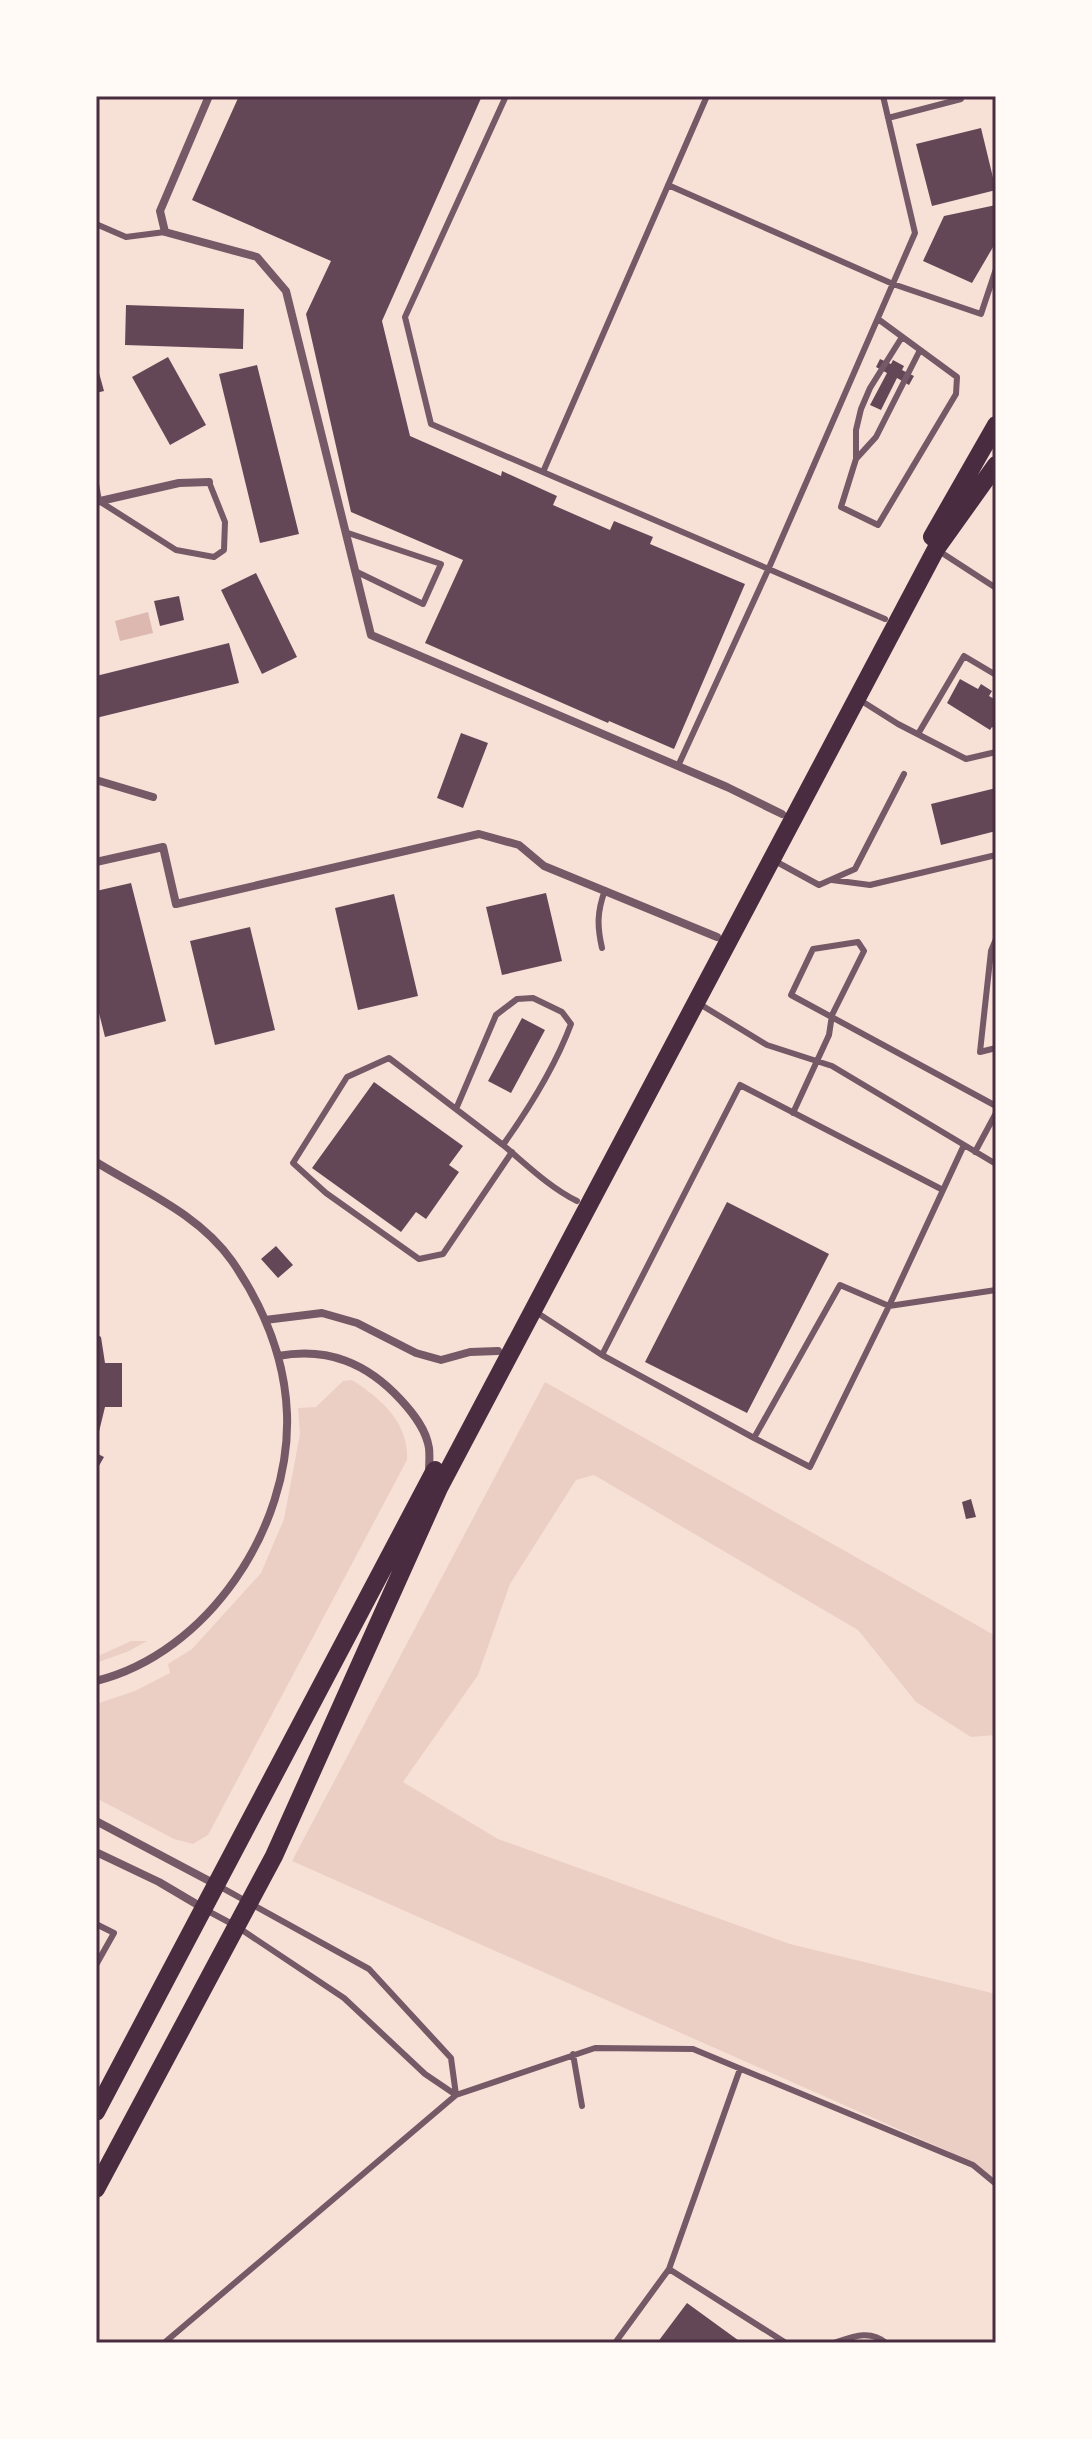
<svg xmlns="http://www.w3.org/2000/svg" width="1092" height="2439" font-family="'Source Sans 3',sans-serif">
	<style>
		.green { fill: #ebcfc5 }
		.water { fill: #dcb8b0 }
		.building { fill: #644757 }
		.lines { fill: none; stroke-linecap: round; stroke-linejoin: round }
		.service { stroke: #755966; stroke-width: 6 }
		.minor { stroke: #755966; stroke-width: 8 }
		.primary { stroke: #4a2c40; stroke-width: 18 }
		.neatline { fill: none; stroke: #4a2c40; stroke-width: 3 }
	</style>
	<rect width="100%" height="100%" fill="#f7e1d7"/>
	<!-- green -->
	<path class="green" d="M 352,1380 C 381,1399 409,1422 407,1460 L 208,1835 L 193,1844 L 174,1839 L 96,1798 L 96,1704 L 135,1691 L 170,1673 L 168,1664 L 192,1649 L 261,1573 L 284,1519 L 300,1434 L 298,1408 L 316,1407 L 343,1381 Z
		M 545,1382 L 996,1636 L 996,1735 L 971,1737 L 916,1702 L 858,1630 L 594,1475 L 576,1480 L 510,1584 L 478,1675 L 403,1782 L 498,1839 L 790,1944 L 996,1994 L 996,2181 L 950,2152 L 292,1861 Z
		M 131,1641 L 147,1641 L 129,1651 L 96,1663 L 96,1657 Z"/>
	<!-- water -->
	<path class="water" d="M 148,612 L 153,633 L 120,641 L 115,621 Z"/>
	<!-- building -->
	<path class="building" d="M 239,96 L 482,96 L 382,321 L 410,436 L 501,476 L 502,471 L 557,496 L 553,505 L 610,530 L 614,521 L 653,537 L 650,544 L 745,584 L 674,749 L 609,721 L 608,723 L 425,643 L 463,560 L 351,512 L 306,314 L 331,261 L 192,200 Z
		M 981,128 L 996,190 L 932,206 L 916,144 Z
		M 996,205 L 996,242 L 972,283 L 923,261 L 944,216 Z
		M 126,305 L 244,309 L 243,349 L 125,345 Z
		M 168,357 L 206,425 L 170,445 L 132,377 Z
		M 880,359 L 891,364 L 893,360 L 904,366 L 902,370 L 914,376 L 909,385 L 897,378 L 881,410 L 870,405 L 887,373 L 876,367 Z
		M 96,362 L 104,391 L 96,393 Z
		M 257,365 L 299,534 L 260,543 L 219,374 Z
		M 256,573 L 297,657 L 262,674 L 221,590 Z
		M 179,596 L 184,620 L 160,626 L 154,601 Z
		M 229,643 L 239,683 L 96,718 L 96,676 Z
		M 960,679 L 978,689 L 981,684 L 992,691 L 989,696 L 996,700 L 996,729 L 992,727 L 990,730 L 947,703 Z
		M 461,733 L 488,743 L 463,808 L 437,798 Z
		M 996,788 L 996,831 L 941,845 L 931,804 Z
		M 131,883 L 166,1021 L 105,1037 L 96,1001 L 96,891 Z
		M 546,893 L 562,961 L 502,975 L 486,907 Z
		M 394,894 L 418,996 L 358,1010 L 335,908 Z
		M 250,927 L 275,1030 L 215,1045 L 190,941 Z
		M 522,1018 L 545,1030 L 511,1093 L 488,1081 Z
		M 374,1082 L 463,1146 L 449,1165 L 459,1172 L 426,1219 L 416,1212 L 401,1232 L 312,1168 Z
		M 727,1202 L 829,1254 L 747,1413 L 645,1362 Z
		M 276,1246 L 293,1265 L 278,1278 L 261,1259 Z
		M 96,1334 L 101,1337 L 105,1363 L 122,1363 L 122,1407 L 105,1407 L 97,1440 Z
		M 96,1453 L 104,1457 L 96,1471 Z
		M 971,1499 L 976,1517 L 966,1519 L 962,1502 Z
		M 687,2303 L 742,2343 L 657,2343 Z"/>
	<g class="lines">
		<!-- service -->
		<path class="service" d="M 506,96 L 405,317 L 431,424 L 885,619
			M 888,118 L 961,99 L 960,96
			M 668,185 L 893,284 L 981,314 L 996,269
			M 96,224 L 126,237 L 165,232
			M 878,319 L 957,377 L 956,394 L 878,525 L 841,507 L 856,459 L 856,430 L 861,409 L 870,388 L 902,337
			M 856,459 L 876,437 L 920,350
			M 543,472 L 707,96
			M 96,484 L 99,501 L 176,550 L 214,557 L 224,550 L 225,522 L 209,482
			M 345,532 L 441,564 L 423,604 L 355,571
			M 939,551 L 996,588
			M 860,700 L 898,724 L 966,759 L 996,752
			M 918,734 L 964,656 L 996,675
			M 678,766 L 768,570 L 915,233 L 883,96
			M 775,861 L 819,885 L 855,869 L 904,774
			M 832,880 L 870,885 L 996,855
			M 996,939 L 991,951 L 980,1052 L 996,1048
			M 602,948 C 597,926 597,912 605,890
			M 698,1003 L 767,1045 L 832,1066 L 996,1164
			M 456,1109 L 496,1015 L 517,999 L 533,998 L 562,1012 L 571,1024 C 555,1067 530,1107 503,1145
			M 793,1113 L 829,1035 L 832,1015 L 864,951 L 858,942 L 813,949 L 791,995 L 996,1106
			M 512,1152 L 443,1254 L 419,1259 L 326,1193 L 293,1163 L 347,1077 L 389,1058 L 503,1145 C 527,1165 549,1187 577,1201
			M 975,1152 L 996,1113
			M 889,1306 L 964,1145
			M 889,1306 L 996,1290
			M 536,1312 L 602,1355 L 754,1438 L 840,1285 L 889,1306 L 810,1467 L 754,1438
			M 602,1355 L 740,1085 L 943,1190
			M 217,1885 L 369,1969 L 451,2058 L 456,2095
			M 206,1910 L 236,1926 L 344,1998 L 425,2074 L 456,2095
			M 96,1924 L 114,1933 L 96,1965
			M 573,2054 L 582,2106
			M 669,2269 L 786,2343
			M 164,2343 L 456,2095 L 595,2048 L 693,2049 L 973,2165 L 996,2184
			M 615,2343 L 669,2269 L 740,2069
			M 834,2343 C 852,2337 870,2329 886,2343"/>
		<!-- minor -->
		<path class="minor" d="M 209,96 L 160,211 L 165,232 L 257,257 L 286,291 L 371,635 L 727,787 L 782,814
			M 96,502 L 179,483 L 209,482
			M 96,780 L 153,797
			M 96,862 L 163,847 L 176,904 L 479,834 L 519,845 L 544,866 L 717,937
			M 96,1162 C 143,1191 199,1214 232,1261 C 263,1306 285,1359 287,1414 C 291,1528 208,1653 96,1681
			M 265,1320 L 322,1313 L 357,1323 L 416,1353 L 441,1360 L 470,1352 L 498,1351
			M 278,1356 C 328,1347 367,1363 401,1400 C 413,1413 426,1429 429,1448 C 430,1456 429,1465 429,1473
			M 96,1821 L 215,1884
			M 96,1852 L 159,1882 L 203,1908"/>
		<!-- primary -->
		<path class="primary" d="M 932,537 L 996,425
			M 96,2112 L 435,1470
			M 96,2189 L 274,1856 L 439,1488 L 936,549 L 996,465"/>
	</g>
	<!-- border -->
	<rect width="1092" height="2439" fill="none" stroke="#fffaf5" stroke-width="196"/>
	<rect x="98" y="98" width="896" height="2243" class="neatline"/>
</svg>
